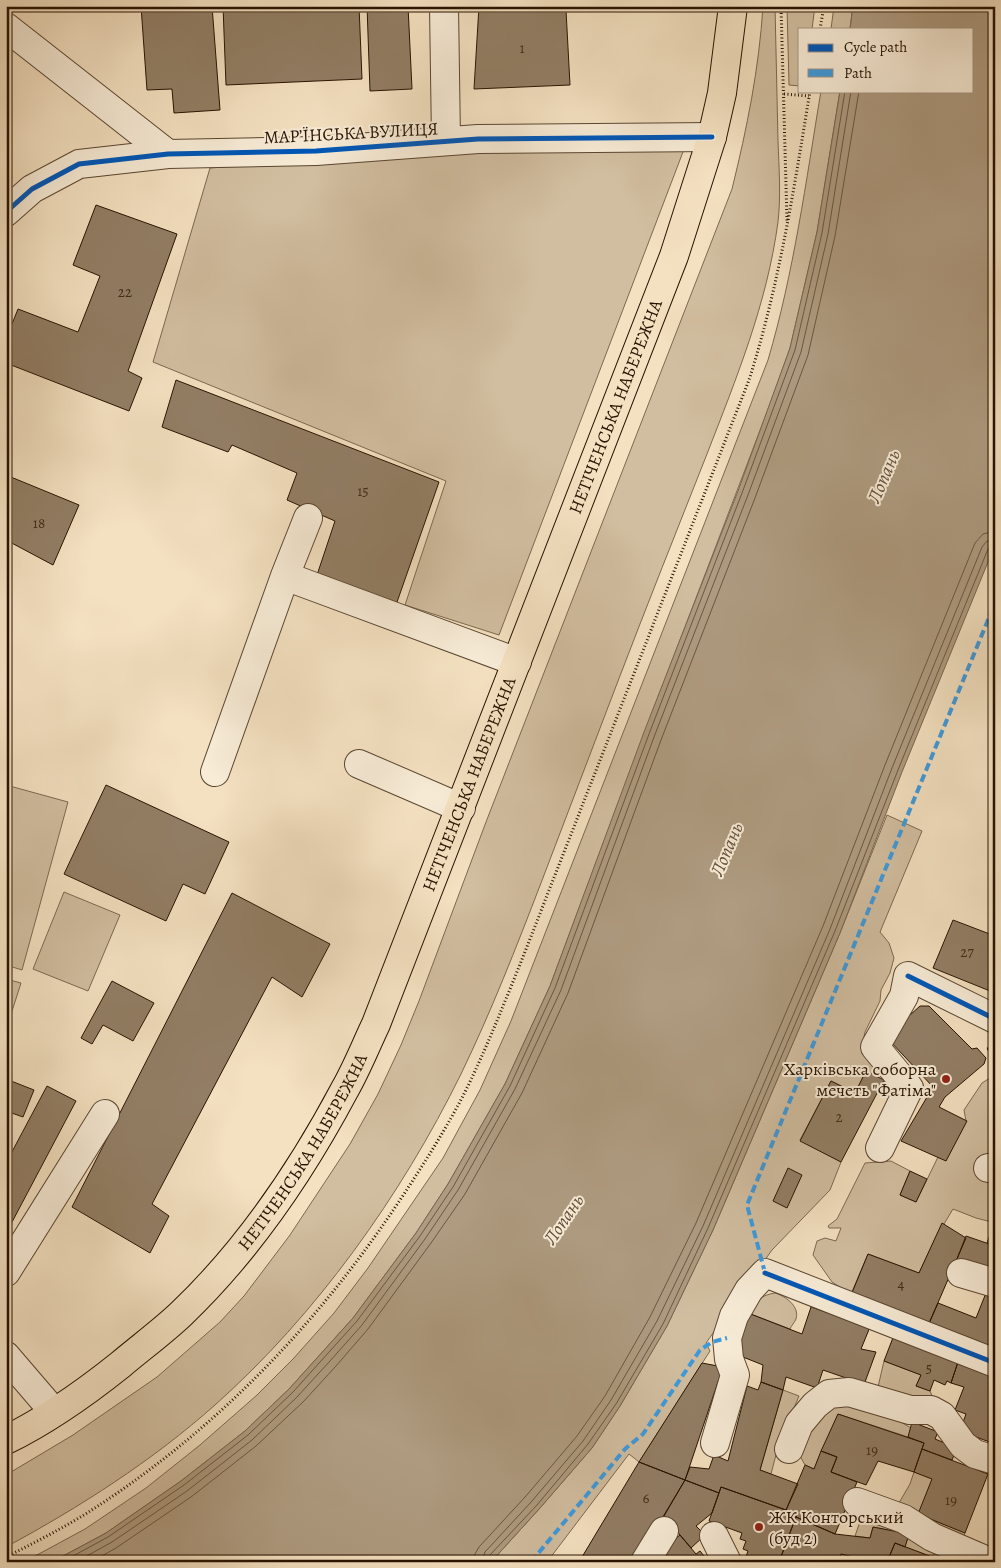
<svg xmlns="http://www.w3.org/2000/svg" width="1001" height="1568" font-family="Alegreya,serif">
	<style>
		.green { fill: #d1bea0; stroke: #7c6850 }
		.water { fill: #ae9b80; stroke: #78654d }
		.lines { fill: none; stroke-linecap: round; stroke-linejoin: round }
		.shore { stroke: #6a5740; stroke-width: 1 }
		.building { fill: #927e65; stroke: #271301 }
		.minor-casing { stroke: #5a4631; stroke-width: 30 }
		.major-casing { stroke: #271301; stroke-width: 30 }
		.path { stroke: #271301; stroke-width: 3; stroke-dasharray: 1 2.5; stroke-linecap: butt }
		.minor { stroke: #f8ecd7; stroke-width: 28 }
		.major { stroke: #f4e1c1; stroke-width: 28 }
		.quiet { stroke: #3d9add; stroke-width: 4; stroke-dasharray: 8 4; stroke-linecap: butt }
		.cycleway-casing { stroke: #f8ecd7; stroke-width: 8 }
		.cycleway { stroke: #0057b8; stroke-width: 5 }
		.poi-dot { fill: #8f2418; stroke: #f8ecd7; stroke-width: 2 }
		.labels { text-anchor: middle; stroke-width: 4; stroke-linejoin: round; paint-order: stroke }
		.number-label { font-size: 15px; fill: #422e1a }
		.street-label { font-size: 18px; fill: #271301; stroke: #f8ecd7 }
		.poi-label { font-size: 18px; fill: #271301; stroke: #f8ecd7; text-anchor: end }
		.water-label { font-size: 19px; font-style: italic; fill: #64503a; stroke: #f8ecd7 }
	</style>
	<rect width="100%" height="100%" fill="#f4e1c1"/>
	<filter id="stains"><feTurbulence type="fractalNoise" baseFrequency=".004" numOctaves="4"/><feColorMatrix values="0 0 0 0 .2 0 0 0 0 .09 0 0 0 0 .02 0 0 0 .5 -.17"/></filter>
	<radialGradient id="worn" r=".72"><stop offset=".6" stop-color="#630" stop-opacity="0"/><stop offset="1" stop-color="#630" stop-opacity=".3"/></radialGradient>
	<!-- green -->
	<path class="green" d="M 763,6 L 775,6 C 776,51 777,96 778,141 C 779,168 781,196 778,222 C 767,304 736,379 707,454 C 677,530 647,605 618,681 C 592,748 567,816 541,883 C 516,948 491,1012 461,1074 C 401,1196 316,1315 215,1405 C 152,1461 80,1507 6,1547 L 6,1475 L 73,1435 L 157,1377 L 220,1322 L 244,1296 L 290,1235 L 350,1144 L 378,1094 L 401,1045 L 419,1001 L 486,822 L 732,189 C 747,128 759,69 763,6 Z
		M 787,6 L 815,6 L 812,29 L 800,29 L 800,86 L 789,85 Z
		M 834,6 L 853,6 L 850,29 L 831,29 Z
		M 821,91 L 840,91 L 817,232 L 790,348 L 769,407 L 646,729 L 550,986 L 505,1084 L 448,1184 L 416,1233 L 353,1318 L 289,1389 L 245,1431 L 181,1481 L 106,1533 L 52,1562 L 24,1562 L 85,1529 L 146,1488 L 200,1445 L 257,1395 L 293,1359 L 334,1313 L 368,1268 L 443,1158 L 480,1090 L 511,1021 L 768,360 C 794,272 806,181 821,91 Z
		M 686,144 L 499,635 L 405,605 L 446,481 L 153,362 L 210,168 L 477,145 Z
		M 6,785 L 68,802 L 22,970 L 6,965 Z
		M 887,815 L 922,831 L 880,932 L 889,943 L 894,958 L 890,973 L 881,990 L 880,1001 L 865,1032 L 863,1042 L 877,1076 L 866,1071 L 855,1093 L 831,1081 L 800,1140 L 841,1162 L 830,1190 L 772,1250 L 706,1343 L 710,1351 L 639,1462 L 629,1454 L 547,1562 L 491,1562 L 540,1508 L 592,1448 L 620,1406 L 667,1326 L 713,1230 L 840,933 Z
		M 64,892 L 120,915 L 88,991 L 33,969 Z
		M 6,979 L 21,983 L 6,1030 Z
		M 995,1070 L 995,1223 L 976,1218 L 953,1209 L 944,1224 L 942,1224 L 919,1273 L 868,1254 L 851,1294 L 832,1282 L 813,1255 L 817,1241 L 825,1238 L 836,1241 L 841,1228 L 829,1228 L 828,1226 L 837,1219 L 865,1163 L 891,1161 L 910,1171 L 900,1195 L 916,1202 L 938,1157 L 946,1160 L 966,1121 L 964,1110 L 982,1083 L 990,1078 Z
		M 775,1293 C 785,1296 800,1306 796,1319 C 795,1322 791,1326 790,1329 L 748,1313 C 756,1301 761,1295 775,1293 Z
		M 884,1361 L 921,1375 L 916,1386 L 930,1391 L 937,1407 L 878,1387 Z
		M 783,1390 L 799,1396 L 778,1447 L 771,1474 L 760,1470 Z
		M 832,1403 C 865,1405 883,1411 911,1428 L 908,1437 L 838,1414 L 814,1469 L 805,1465 L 799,1454 L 802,1442 Z
		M 914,1472 L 932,1479 L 919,1514 L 965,1533 L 961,1543 L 896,1508 L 910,1484 Z
		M 862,1516 L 912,1531 L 935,1553 L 932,1557 L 905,1547 L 909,1534 L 873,1527 L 870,1538 L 855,1536 Z
		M 841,1554 L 875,1562 L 838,1562 Z"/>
	<!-- water -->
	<path class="water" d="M 853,6 L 995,6 L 995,545 L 902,772 L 840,933 L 713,1230 L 667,1326 L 620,1406 L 592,1448 L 540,1508 L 491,1562 L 52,1562 L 106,1533 L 181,1481 L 245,1431 L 289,1389 L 353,1318 L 416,1233 L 448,1184 L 505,1084 L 550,986 L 644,732 L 738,491 L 790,348 L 817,232 L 840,91 L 972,91 L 972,29 L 850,29 Z"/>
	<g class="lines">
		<!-- shore -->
		<path class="shore" d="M 62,1562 L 108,1537 L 184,1485 L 248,1435 L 293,1392 L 357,1321 L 420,1236 L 453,1187 L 510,1086 L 555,988 L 649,734 L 742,493 L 795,350 L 822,233 L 845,91
			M 76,1562 L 112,1542 L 187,1491 L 252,1440 L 297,1397 L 330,1361 L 362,1325 L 425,1239 L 458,1190 L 515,1089 L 561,990 L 654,737 L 748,495 L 801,352 L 828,234 L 851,91
			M 91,1562 L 116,1548 L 191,1497 L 256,1446 L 303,1402 L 336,1366 L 368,1329 L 431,1243 L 465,1194 L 522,1093 L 568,993 L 661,740 L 755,498 L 808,355 L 835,236 L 859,91
			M 474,1562 L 475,1554 L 479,1547 L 526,1496 L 577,1436 L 605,1396 L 650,1317 L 696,1223 L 823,926 L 885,765 L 975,543 L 983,534 L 995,531
			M 482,1562 L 485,1552 L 532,1501 L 583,1441 L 611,1400 L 657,1321 L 703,1226 L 830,929 L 892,768 L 982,547 L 987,541 L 995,539
			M 488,1562 L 489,1556 L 537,1505 L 588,1444 L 616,1404 L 663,1324 L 708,1228 L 835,931 L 898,770 L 988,549 L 991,546 L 995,545"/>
	</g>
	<!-- building -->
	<path class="building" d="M 141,6 L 212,6 L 220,110 L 174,113 L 172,89 L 147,90 Z
		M 223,6 L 359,6 L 362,79 L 226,85 Z
		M 367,6 L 408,6 L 412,89 L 370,91 Z
		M 479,6 L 619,6 L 618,9 L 566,10 L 570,85 L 474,89 Z
		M 96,205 L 177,234 L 128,371 L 142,378 L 129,411 L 6,363 L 6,339 L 18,309 L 78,332 L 100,276 L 73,265 Z
		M 176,380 L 439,482 L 396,605 L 317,575 L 335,521 L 287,500 L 297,473 L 232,445 L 228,452 L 162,427 Z
		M 6,475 L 79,505 L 53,565 L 6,540 Z
		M 106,785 L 229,842 L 205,894 L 183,884 L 166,921 L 64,874 Z
		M 232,893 L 330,944 L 302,997 L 272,977 L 152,1204 L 169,1216 L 150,1253 L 72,1207 Z
		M 953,920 L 995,936 L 995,993 L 933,968 Z
		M 112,981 L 154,1003 L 133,1041 L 103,1025 L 92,1044 L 81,1038 Z
		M 920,1006 L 929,1006 L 972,1049 L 977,1048 L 986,1058 L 984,1064 L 945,1097 L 939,1107 L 967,1121 L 946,1161 L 901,1141 L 933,1087 L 889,1040 L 891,1032 Z
		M 866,1071 L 884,1080 L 841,1162 L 800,1141 L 831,1081 L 855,1093 Z
		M 6,1079 L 34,1090 L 23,1117 L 6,1111 Z
		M 47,1086 L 76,1101 L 11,1224 L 6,1221 L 6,1163 Z
		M 788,1168 L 802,1175 L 787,1208 L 773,1201 Z
		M 910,1171 L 927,1179 L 916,1202 L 900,1195 Z
		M 942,1223 L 966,1238 L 927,1328 L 849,1300 L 868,1254 L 919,1273 Z
		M 994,1223 L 995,1223 L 995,1246 L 987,1243 Z
		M 966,1236 L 995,1246 L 995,1277 L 955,1264 Z
		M 986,1293 L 995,1297 L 995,1354 L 927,1328 L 938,1303 L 976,1318 Z
		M 811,1307 L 870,1327 L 861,1349 L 876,1352 L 865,1382 L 849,1379 L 823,1370 L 817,1388 L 786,1377 L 783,1390 L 761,1382 L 763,1365 L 733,1353 L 748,1313 L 802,1334 Z
		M 894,1335 L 959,1359 L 951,1383 L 947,1381 L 945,1385 L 934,1380 L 930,1391 L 916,1386 L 921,1375 L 884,1361 Z
		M 959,1359 L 995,1372 L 995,1444 L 960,1431 L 966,1414 L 955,1410 L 964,1387 L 951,1383 Z
		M 702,1363 L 723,1367 L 685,1480 L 639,1462 Z
		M 761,1382 L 783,1390 L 760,1470 L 798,1484 L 786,1510 L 721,1487 L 719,1493 L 685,1480 L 690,1467 L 709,1469 L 714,1455 L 728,1461 L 747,1386 L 758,1390 Z
		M 838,1414 L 924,1443 L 914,1472 L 878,1461 L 866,1485 L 831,1472 L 837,1457 L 821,1451 Z
		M 912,1422 L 938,1432 L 935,1439 L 957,1448 L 952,1460 L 922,1449 L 924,1443 L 908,1437 Z
		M 922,1449 L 988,1474 L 965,1533 L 918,1514 L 932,1479 L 914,1472 Z
		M 821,1451 L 837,1457 L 831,1472 L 857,1482 L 835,1534 L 796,1517 L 797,1514 L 786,1510 L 805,1465 L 814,1469 Z
		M 639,1462 L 685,1480 L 636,1562 L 579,1562 Z
		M 685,1480 L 719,1493 L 712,1513 L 696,1526 L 705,1535 L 691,1548 L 664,1516 Z
		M 721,1487 L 797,1514 L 779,1562 L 744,1562 L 748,1551 L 743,1549 L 746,1541 L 740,1539 L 742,1533 L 709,1521 Z
		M 796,1517 L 835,1534 L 870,1538 L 873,1527 L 909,1534 L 905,1547 L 895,1543 L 887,1562 L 875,1562 L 841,1554 L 838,1562 L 779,1562 Z
		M 680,1535 L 696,1554 L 700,1551 L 709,1562 L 656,1562 L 652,1558 Z
		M 895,1543 L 927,1555 L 944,1562 L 887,1562 Z"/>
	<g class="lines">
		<!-- minor casing -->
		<g class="minor-casing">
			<path id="minor" d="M 444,6 L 446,141
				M 6,27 L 168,154
				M 6,212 L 32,189 L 79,164 L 168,154 L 316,151 L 478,139 L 712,137
				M 285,576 L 517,662
				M 359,764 L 461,808
				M 215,772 L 285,576 L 308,518
				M 880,1148 L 909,1088 L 875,1047 L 904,996 L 908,976 L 995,1019
				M 988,1168 L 995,1167
				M 6,1272 L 105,1114
				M 961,1273 L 995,1283
				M 6,1356 L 54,1412
				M 715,1443 L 735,1375 L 729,1359 L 727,1338 L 734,1316 L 749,1290 L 765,1273 L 995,1363
				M 789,1449 L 799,1424 L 815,1405 L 829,1394 L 849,1392 L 910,1410 L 931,1410 L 942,1416 L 963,1445 L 975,1454 L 995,1460
				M 857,1502 L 904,1519 L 932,1537 L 990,1562
				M 714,1536 L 727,1562
				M 645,1562 L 664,1531"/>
		</g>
		<!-- major casing -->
		<g class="major-casing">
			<g id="major">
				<path id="s1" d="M 6,1440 C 47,1420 85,1393 120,1365 C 140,1348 162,1332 181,1314 C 248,1250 302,1170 345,1089 C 357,1068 366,1045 376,1024 L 674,256 L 712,137 L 722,93 L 733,6"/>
			</g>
		</g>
		<!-- path -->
		<path class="path" d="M 781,6 L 787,221
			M 820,29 L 824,6
			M 784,94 L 809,96
			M 987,1049 L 994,1048
			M 6,1557 C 38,1541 71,1524 101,1504 C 219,1426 317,1324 396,1206 C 420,1170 443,1134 463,1096 C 484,1054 501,1011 519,967 L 749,380 C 779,286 794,189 810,91"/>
		<!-- minor -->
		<use href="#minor" class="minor"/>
		<!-- major -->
		<use href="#major" class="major"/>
		<!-- quiet -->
		<path class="quiet" d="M 765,1273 L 747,1205 L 995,603
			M 531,1562 L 625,1449 L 643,1434 L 700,1350 L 712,1342 L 727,1338"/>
		<!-- cycleway casing -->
		<g class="cycleway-casing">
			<path id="cycleway" d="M 6,212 L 32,189 L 79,164 L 168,154 L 316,151 L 478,139 L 712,137
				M 908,976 L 995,1019
				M 765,1273 L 995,1363"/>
		</g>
		<!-- cycleway -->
		<use href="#cycleway" class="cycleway"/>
	</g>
	<!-- markers -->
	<g class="poi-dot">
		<circle cx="946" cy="1079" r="5"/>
		<circle cx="759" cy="1527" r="5"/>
	</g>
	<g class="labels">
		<!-- number labels -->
		<g class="number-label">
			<text x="522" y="53">1</text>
			<text x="125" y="297">22</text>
			<text x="363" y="496">15</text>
			<text x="39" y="528">18</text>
			<text x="967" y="957">27</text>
			<text x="839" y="1122">2</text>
			<text x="901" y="1289">4</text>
			<text x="929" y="1373">5</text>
			<text x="872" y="1455">19</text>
			<text x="646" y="1503">6</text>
			<text x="951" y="1505">19</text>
		</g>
		<!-- street labels -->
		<g class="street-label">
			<text transform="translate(351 133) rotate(-3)" y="6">МАР’ЇНСЬКА ВУЛИЦЯ</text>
			<text dy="6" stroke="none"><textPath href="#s1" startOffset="1230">НЕТІЧЕНСЬКА НАБЕРЕЖНА</textPath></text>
			<text dy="6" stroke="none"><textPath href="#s1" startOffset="825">НЕТІЧЕНСЬКА НАБЕРЕЖНА</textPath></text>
			<text dy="6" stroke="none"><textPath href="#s1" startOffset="420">НЕТІЧЕНСЬКА НАБЕРЕЖНА</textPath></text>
		</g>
		<!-- poi labels -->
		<g class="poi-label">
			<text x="936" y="1075">Харківська соборна<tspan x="936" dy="21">мечеть "Фатіма"</tspan></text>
			<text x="769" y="1523" text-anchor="start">ЖК Конторський<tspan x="769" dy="21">(буд 2)</tspan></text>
		</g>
		<!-- water labels -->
		<g class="water-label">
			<text transform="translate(883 476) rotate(-67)" y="7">Лопань</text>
			<text transform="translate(726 849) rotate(-67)" y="7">Лопань</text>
			<text transform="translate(563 1219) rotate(-56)" y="7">Лопань</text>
		</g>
	</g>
	<!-- margin -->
	<rect width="1001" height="1568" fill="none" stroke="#f4e1c1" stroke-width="25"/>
	<rect x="8" y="8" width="986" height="1553" fill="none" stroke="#271301" stroke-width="2.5"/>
	<rect x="12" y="12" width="976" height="1543" fill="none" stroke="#271301"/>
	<!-- legend -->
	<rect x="798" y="28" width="175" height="65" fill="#f8ecd7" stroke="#a49581"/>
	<rect x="808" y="44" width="25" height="8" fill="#0057b8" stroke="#a49581"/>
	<text x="844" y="52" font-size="15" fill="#271301">Cycle path</text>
	<rect x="808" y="69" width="25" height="8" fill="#3d9add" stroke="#a49581"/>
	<text x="844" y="78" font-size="15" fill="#271301">Path</text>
	<rect width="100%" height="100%" filter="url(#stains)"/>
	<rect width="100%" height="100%" fill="url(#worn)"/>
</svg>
